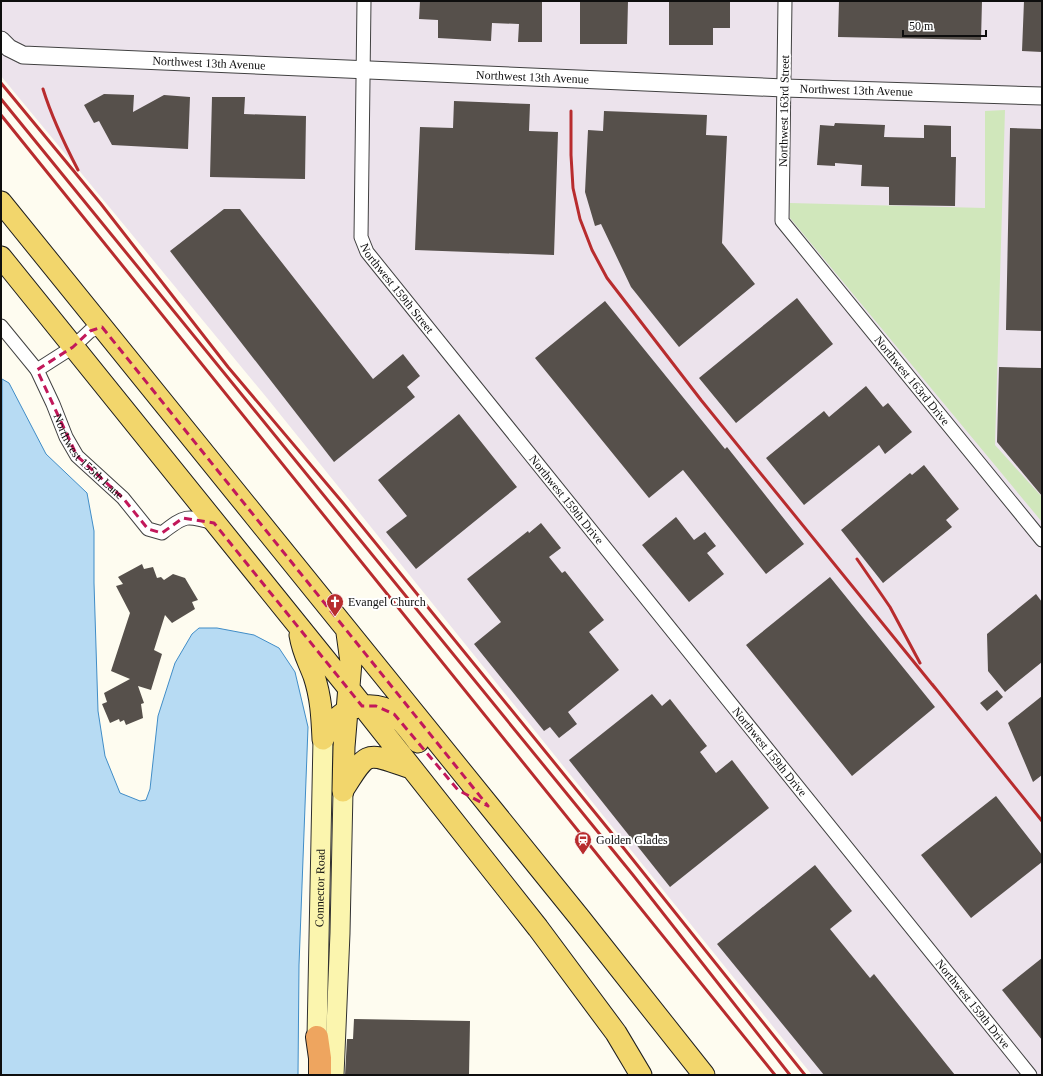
<svg xmlns="http://www.w3.org/2000/svg" width="1043" height="1076" font-family="Georgia,serif">
	<style>
		.industrial { fill: #ece3ec }
		.green { fill: #d0e7bb }
		.water { fill: #b7dbf3; stroke: #418dc7 }
		.building { fill: #56504b }
		.lines { fill: none; stroke-linecap: round; stroke-linejoin: round }
		.minor-casing { stroke: #414141; stroke-width: 15 }
		.tertiary-casing { stroke: #414141; stroke-width: 19 }
		.secondary-casing { stroke: #303030; stroke-width: 21 }
		.primary-casing { stroke: #1f1f1f; stroke-width: 23 }
		.motorway-casing { stroke: #1f1f1f; stroke-width: 24 }
		.minor { stroke: #fff; stroke-width: 13 }
		.tertiary { stroke: #fff; stroke-width: 17 }
		.secondary { stroke: #fbf5ae; stroke-width: 19 }
		.primary { stroke: #f2d66c; stroke-width: 21 }
		.motorway { stroke: #eea55f; stroke-width: 22 }
		.rail { stroke: #b82c2e; stroke-width: 3 }
		.marked { fill: none; stroke: #c2185b; stroke-width: 3; stroke-dasharray: 8 5; stroke-linejoin: round }
		.labels { text-anchor: middle; stroke-width: 4; stroke-linejoin: round; paint-order: stroke }
		.street-label { font-size: 12px; fill: #0e0e0e; stroke: #fff }
		.poi-label { font-size: 12px; fill: #0e0e0e; stroke: #fff; text-anchor: start }
	</style>
	<rect width="100%" height="100%" fill="#fefcf0"/>
	<!-- industrial -->
	<path class="industrial" d="M 1,1 L 1042,1 L 1042,1075 L 812,1075 L 267,398 L 1,76 Z"/>
	<!-- green -->
	<path class="green" d="M 1005,110 L 995,445 L 1042,497 L 1042,522 L 790,218 L 790,203 L 985,208 L 985,111 Z"/>
	<!-- water -->
	<path class="water" d="M 2,379 L 9,383 L 46,454 L 87,493 L 94,531 L 94,583 L 98,711 L 105,756 L 120,793 L 140,801 L 146,800 L 150,789 L 158,716 L 175,663 L 192,634 L 199,628 L 217,628 L 254,635 L 279,648 L 295,672 L 308,727 L 299,965 L 298,1075 L 1,1075 Z"/>
	<!-- building -->
	<path class="building" d="M 420,1 L 542,1 L 542,42 L 518,42 L 519,24 L 492,23 L 491,41 L 438,38 L 438,20 L 419,19 Z
		M 580,1 L 628,1 L 627,44 L 580,44 Z
		M 669,1 L 730,1 L 730,28 L 713,28 L 713,45 L 669,45 Z
		M 839,1 L 982,1 L 981,40 L 838,37 Z
		M 1024,1 L 1042,1 L 1042,52 L 1022,51 Z
		M 104,94 L 134,95 L 133,112 L 164,95 L 190,97 L 188,149 L 112,145 L 99,121 L 94,123 L 84,105 Z
		M 212,97 L 245,97 L 244,114 L 306,116 L 305,179 L 210,177 Z
		M 454,101 L 530,104 L 529,131 L 558,132 L 554,255 L 415,250 L 420,127 L 453,128 Z
		M 604,111 L 707,115 L 706,135 L 727,136 L 722,243 L 755,284 L 679,347 L 631,287 L 601,224 L 595,226 L 585,192 L 588,130 L 603,131 Z
		M 835,123 L 885,125 L 884,137 L 924,138 L 924,125 L 951,126 L 951,157 L 956,157 L 955,206 L 889,205 L 889,187 L 861,186 L 862,165 L 835,163 L 835,166 L 817,165 L 820,125 L 834,126 Z
		M 1010,128 L 1042,129 L 1042,331 L 1006,330 Z
		M 224,209 L 240,209 L 373,379 L 403,354 L 420,376 L 407,387 L 415,397 L 334,462 L 170,251 Z
		M 797,298 L 833,344 L 736,423 L 699,378 Z
		M 605,301 L 725,449 L 727,447 L 804,544 L 766,574 L 683,470 L 649,498 L 535,358 Z
		M 999,367 L 1042,368 L 1042,496 L 997,442 Z
		M 866,386 L 883,407 L 888,403 L 912,432 L 885,454 L 879,445 L 804,505 L 766,458 L 824,411 L 829,417 Z
		M 459,414 L 517,487 L 416,569 L 386,532 L 407,516 L 378,480 Z
		M 924,465 L 959,509 L 946,520 L 952,527 L 883,583 L 841,530 L 910,473 L 912,475 Z
		M 676,517 L 694,540 L 705,532 L 716,546 L 707,553 L 724,574 L 689,602 L 642,545 Z
		M 541,523 L 561,548 L 549,557 L 562,573 L 565,571 L 604,620 L 589,632 L 619,670 L 568,712 L 577,724 L 559,738 L 550,727 L 544,731 L 474,644 L 501,622 L 467,579 L 528,531 L 529,533 Z
		M 142,564 L 144,569 L 153,567 L 157,578 L 161,577 L 164,580 L 173,574 L 185,578 L 198,600 L 192,602 L 195,609 L 172,623 L 165,615 L 154,650 L 162,654 L 151,690 L 138,686 L 144,703 L 141,704 L 143,718 L 126,725 L 124,720 L 120,722 L 119,719 L 110,723 L 102,704 L 107,702 L 104,693 L 130,679 L 111,671 L 130,613 L 116,586 L 123,584 L 118,577 Z
		M 830,577 L 935,707 L 852,776 L 746,645 Z
		M 1036,594 L 1042,602 L 1042,662 L 1005,692 L 988,671 L 987,634 Z
		M 997,690 L 1003,697 L 987,711 L 980,703 Z
		M 652,694 L 662,706 L 670,699 L 707,746 L 700,752 L 716,773 L 732,760 L 769,808 L 670,887 L 569,760 Z
		M 1042,696 L 1042,775 L 1033,782 L 1008,723 Z
		M 996,796 L 1042,855 L 1042,862 L 971,918 L 921,855 Z
		M 815,865 L 852,911 L 830,929 L 870,978 L 874,974 L 955,1075 L 824,1075 L 717,944 Z
		M 1042,958 L 1042,1040 L 1002,990 Z
		M 354,1019 L 470,1021 L 469,1075 L 345,1075 L 347,1039 L 353,1039 Z"/>
	<g class="lines">
		<!-- minor casing -->
		<g class="minor-casing">
			<g id="minor">
				<path id="s1" d="M 364,1 L 361,237 L 367,252 L 1030,1075"/>
				<path id="s2" d="M 785,1 L 782,221 L 1042,540"/>
				<path id="s3" d="M 1,326 L 37,370 L 53,404 L 66,437 L 77,456 L 123,498 L 148,529 L 162,533 C 185,515 186,515 214,523"/>
				<path d="M 37,370 L 73,347 L 90,331 L 102,327"/>
			</g>
		</g>
		<!-- tertiary casing -->
		<g class="tertiary-casing">
			<g id="tertiary">
				<path id="s4" d="M 1,40 L 9,48 L 23,55 L 784,88 L 1042,96"/>
			</g>
		</g>
		<!-- secondary casing -->
		<g class="secondary-casing">
			<g id="secondary">
				<path id="s5" d="M 317,1037 L 323,739"/>
				<path d="M 334,1075 L 340,933 L 343,791"/>
			</g>
		</g>
		<!-- primary casing -->
		<g class="primary-casing">
			<path id="primary" d="M 1,202 L 579,917 L 704,1075
				M 1,257 L 350,690 L 538,928 L 616,1033 L 641,1075
				M 300,635 C 303,653 308,660 314,676 C 321,697 322,717 323,739
				M 323,739 C 327,732 332,724 337,718 C 352,704 378,701 394,714 C 403,721 411,733 418,742
				M 343,790 C 369,748 366,753 411,768
				M 343,791 L 344,747 L 351,662 L 347,633"/>
		</g>
		<!-- motorway casing -->
		<g class="motorway-casing">
			<path id="motorway" d="M 317,1037 L 320,1058 L 320,1075"/>
		</g>
		<!-- minor -->
		<use href="#minor" class="minor"/>
		<!-- tertiary -->
		<use href="#tertiary" class="tertiary"/>
		<!-- secondary -->
		<use href="#secondary" class="secondary"/>
		<!-- primary -->
		<use href="#primary" class="primary"/>
		<!-- motorway -->
		<use href="#motorway" class="motorway"/>
		<!-- rail -->
		<path class="rail" d="M 1,83 L 101,204 L 228,367 L 343,503 L 610,831 L 805,1075
			M 43,89 C 52,118 64,143 78,170
			M 1,99 L 633,875 L 790,1075
			M 571,111 L 571,155 L 573,188 L 580,219 L 592,250 L 607,278 L 701,400 L 935,688
			M 1,115 L 775,1075
			M 857,559 L 890,607 L 920,663
			M 932,684 L 1042,821"/>
	</g>
	<!-- marked area -->
	<path class="marked" d="M 102,327 L 488,806 L 458,790 L 394,714 L 376,706 L 362,706 L 214,523 L 183,518 L 162,533 L 148,529 L 123,498 L 77,456 L 37,370 L 73,347 L 90,331 Z"/>
	<!-- icons -->
	<defs>
		<g id="church-pin" transform="scale(0.9)"><path d="M0 17L-7.5 6A9.5 9.5 0 1 1 7.5 6Z" fill="#b82c2e" stroke="#fff"/><path d="M-1.2-6h2.4v3.5h3.3v2.4h-3.3V6h-2.4V-.1h-3.3v-2.4h3.3Z" fill="#fff"/></g>
		<g id="station-pin" transform="scale(0.9)"><path d="M0 17L-7.5 6A9.5 9.5 0 1 1 7.5 6Z" fill="#b82c2e" stroke="#fff"/><path d="M-3-6H3Q5-6 5-4V2Q5 4 3 4L4.5 6H3L1.5 4h-3L-3 6H-4.5L-3 4Q-5 4-5 2V-4Q-5-6-3-6ZM-3.5-4v3h7v-3ZM-3.5 1v1.5H-2V1ZM2 1v1.5H3.5V1Z" fill="#fff"/></g>
	</defs>
	<g fill-rule="evenodd">
		<use href="#church-pin" x="335" y="602"/>
		<use href="#station-pin" x="583" y="840"/>
	</g>
	<g class="labels">
		<!-- street labels -->
		<g class="street-label">
			<text dy="4" stroke="none"><textPath href="#s4" startOffset="213">Northwest 13th Avenue</textPath></text>
			<text dy="4" stroke="none"><textPath href="#s4" startOffset="537">Northwest 13th Avenue</textPath></text>
			<text dy="4" stroke="none"><textPath href="#s4" startOffset="861">Northwest 13th Avenue</textPath></text>
			<text transform="translate(784 111) rotate(-89)" y="4">Northwest 163rd Street</text>
			<text dy="4" stroke="none"><textPath href="#s1" startOffset="299">Northwest 159th Street</textPath></text>
			<text dy="4" stroke="none"><textPath href="#s2" startOffset="426">Northwest 163rd Drive</textPath></text>
			<text dy="4" stroke="none"><textPath href="#s3" startOffset="159">Northwest 155th Lane</textPath></text>
			<text dy="4" stroke="none"><textPath href="#s1" startOffset="570">Northwest 159th Drive</textPath></text>
			<text dy="4" stroke="none"><textPath href="#s1" startOffset="894">Northwest 159th Drive</textPath></text>
			<text dy="4" stroke="none"><textPath href="#s5" startOffset="149">Connector Road</textPath></text>
			<text dy="4" stroke="none"><textPath href="#s1" startOffset="1218">Northwest 159th Drive</textPath></text>
		</g>
		<!-- poi labels -->
		<g class="poi-label">
			<text x="348" y="606">Evangel Church</text>
			<text x="596" y="844">Golden Glades</text>
		</g>
	</g>
	<!-- border -->
	<rect width="1043" height="1076" fill="none" stroke="#0e0e0e" stroke-width="4"/>
	<!-- scale -->
	<path d="M903 30v6h83v-6" fill="none" stroke="#0e0e0e" stroke-width="2"/>
	<text x="909" y="30" font-size="12" fill="#0e0e0e" stroke="#ffffff" stroke-width="3" paint-order="stroke">50 m</text>
</svg>
